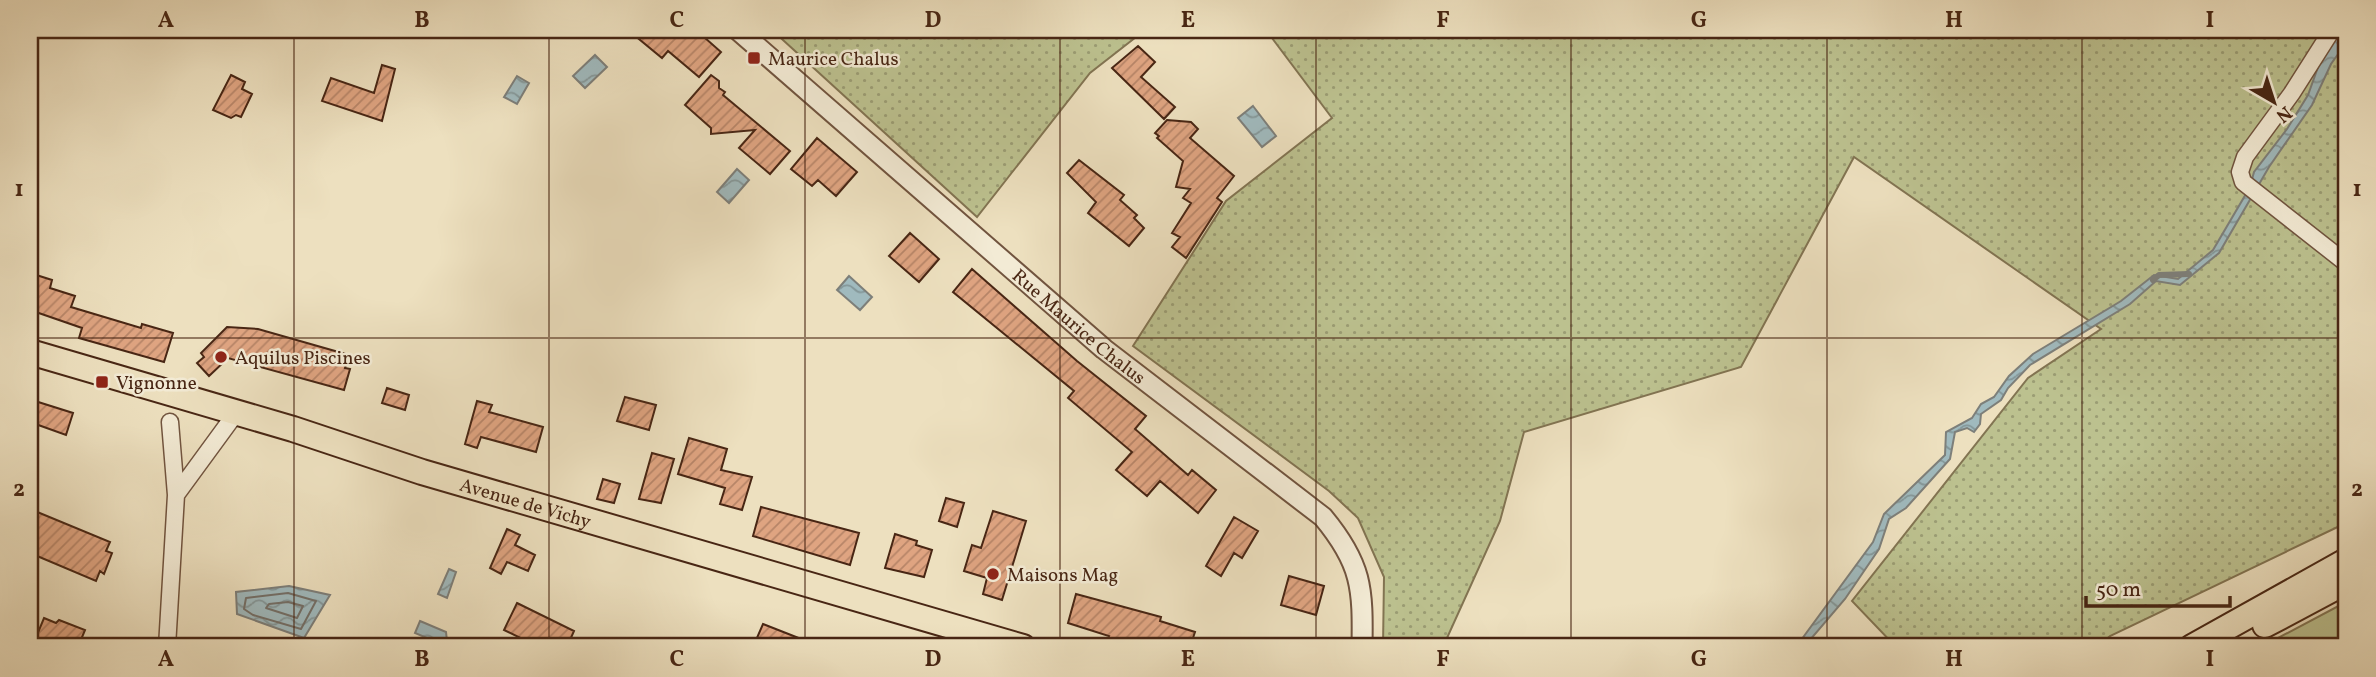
<svg xmlns="http://www.w3.org/2000/svg" width="2376" height="677" font-family="Vollkorn,serif">
	<style>
		.grass { fill: url(#grass-dots); stroke: #827452; stroke-width: 2 }
		.pitch { fill: #bcc18f; stroke: #827452; stroke-width: 2 }
		.water { fill: url(#water-waves); stroke: #7d7f7a; stroke-width: 2 }
		.lines { fill: none; stroke-linecap: round; stroke-linejoin: round }
		.shore { stroke: #747069; stroke-width: 2 }
		.stream { stroke: #7d7f7a; stroke-width: 6 }
		.building { fill: url(#building-hatch); stroke: #482614; stroke-width: 2 }
		.minor-casing { stroke: #71543f; stroke-width: 19 }
		.tertiary-casing { stroke: #71543f; stroke-width: 23 }
		.primary-casing { stroke: #482614; stroke-width: 28 }
		.minor { stroke: #f3ebd5; stroke-width: 16 }
		.tertiary { stroke: #f3ebd5; stroke-width: 19 }
		.primary { stroke: #ede0bf; stroke-width: 24 }
		.grid { fill: none; stroke: #482614; stroke-width: 2; stroke-opacity: 0.55 }
		.poi-dot { fill: #8f2418; stroke: #f3ebd5; stroke-width: 2.5 }
		.labels { text-anchor: middle; stroke-width: 5; stroke-linejoin: round; paint-order: stroke }
		.poi-label { font-size: 19px; fill: #482614; stroke: #f3ebd5; text-anchor: start }
		.street-label { font-size: 19px; fill: #482614; stroke: #f3ebd5 }
		.neatline { fill: none; stroke: #482614; stroke-width: 2.5 }
		.grid-label { font-size: 23px; text-anchor: middle; font-weight: bold; fill: #482614 }
	</style>
	<defs>
		<pattern id="grass-dots" width="8" height="8" patternUnits="userSpaceOnUse" patternTransform="scale(1.75)"><rect width="8" height="8" fill="#bcc18f"/><path d="M2 2h.1M6 6h.1" fill="none" stroke="#9b9d74" stroke-width="1.8" stroke-linecap="round"/></pattern>
		<pattern id="water-waves" width="16" height="10" patternUnits="userSpaceOnUse" patternTransform="scale(1.75)"><rect width="16" height="10" fill="#a0babe"/><path d="M0 5q4-4 8 0t8 0" fill="none" stroke="#849799"/></pattern>
		<pattern id="building-hatch" width="6" height="6" patternUnits="userSpaceOnUse" patternTransform="scale(1.75)"><rect width="6" height="6" fill="#dfa481"/><path d="M-1 1l2-2M0 6l6-6M5 7l2-2" fill="none" stroke="#b78568"/></pattern>
	</defs>
	<rect width="100%" height="100%" fill="#ede0bf"/>
	<filter id="stains"><feTurbulence type="fractalNoise" baseFrequency=".00286" numOctaves="4"/><feColorMatrix values="0 0 0 0 .2 0 0 0 0 .09 0 0 0 0 .02 0 0 0 .5 -.17"/></filter>
	<radialGradient id="worn" r=".72"><stop offset=".6" stop-color="#630" stop-opacity="0"/><stop offset="1" stop-color="#630" stop-opacity=".3"/></radialGradient>
	<!-- grass -->
	<path class="grass" d="M 772,30 L 1145,30 L 1090,73 L 977,217 Z
		M 1266,30 L 2346,30 L 2346,523 L 2110,636 L 2097,647 L 1896,647 L 1852,601 L 2028,378 L 2101,329 L 1854,157 L 1741,367 L 1524,432 L 1500,521 L 1447,638 L 1432,647 L 1383,647 L 1384,577 L 1358,518 L 1329,491 L 1133,346 L 1226,201 L 1332,118 Z"/>
	<!-- pitch -->
	<path class="pitch" d="M 2346,602 L 2346,647 L 2261,647 Z"/>
	<!-- water -->
	<path class="water" d="M 2341,30 L 2346,30 L 2346,43 L 2331,64 L 2312,105 L 2269,167 L 2219,253 L 2180,285 L 2156,281 L 2130,304 L 2030,365 L 2008,388 L 2001,400 L 1981,414 L 1980,424 L 1974,432 L 1967,428 L 1955,432 L 1950,459 L 1906,508 L 1889,519 L 1879,549 L 1845,599 L 1804,647 L 1796,647 L 1873,542 L 1884,514 L 1945,455 L 1946,432 L 1972,418 L 1981,404 L 1994,397 L 2009,376 L 2033,354 L 2121,301 L 2154,275 L 2178,279 L 2213,250 L 2250,187 L 2254,172 L 2287,129 L 2308,95 L 2322,56 Z
		M 595,55 L 607,67 L 585,88 L 573,76 Z
		M 517,76 L 529,83 L 517,104 L 504,97 Z
		M 1253,106 L 1276,136 L 1262,147 L 1238,118 Z
		M 737,169 L 749,180 L 729,203 L 717,192 Z
		M 849,276 L 872,297 L 860,310 L 837,290 Z
		M 449,569 L 456,572 L 447,598 L 438,594 Z
		M 289,586 L 330,595 L 304,638 L 237,614 L 236,592 Z
		M 420,621 L 446,632 L 447,641 L 441,644 L 415,633 Z"/>
	<g class="lines">
		<!-- shore -->
		<path class="shore" d="M 288,593 L 316,601 L 301,629 L 253,615 L 244,609 L 246,598 Z
			M 288,602 L 303,606 L 297,618 L 266,608 L 269,604 Z"/>
		<!-- stream -->
		<path class="stream" d="M 2153,280 L 2159,275 L 2189,274"/>
	</g>
	<!-- building -->
	<path class="building" d="M 628,30 L 696,30 L 721,52 L 699,77 L 668,51 L 662,58 Z
		M 1138,46 L 1155,62 L 1141,77 L 1175,107 L 1164,119 L 1112,68 Z
		M 382,65 L 395,69 L 382,121 L 322,101 L 331,78 L 374,93 Z
		M 231,75 L 245,82 L 242,89 L 252,94 L 241,117 L 236,115 L 231,118 L 213,110 Z
		M 711,75 L 719,81 L 719,88 L 725,92 L 723,95 L 790,151 L 770,174 L 739,148 L 755,130 L 711,134 L 711,128 L 685,105 Z
		M 1167,120 L 1191,122 L 1198,129 L 1190,138 L 1234,176 L 1217,198 L 1222,202 L 1186,258 L 1172,247 L 1180,237 L 1172,233 L 1191,203 L 1183,198 L 1190,189 L 1176,187 L 1183,161 L 1157,138 L 1159,136 L 1155,133 Z
		M 817,138 L 857,172 L 836,196 L 818,180 L 812,186 L 791,169 Z
		M 1079,160 L 1124,195 L 1120,200 L 1137,215 L 1134,218 L 1144,228 L 1129,246 L 1088,213 L 1096,202 L 1067,173 Z
		M 910,233 L 939,259 L 919,282 L 889,256 Z
		M 972,269 L 1077,361 L 1146,416 L 1135,429 L 1188,475 L 1192,470 L 1216,490 L 1198,513 L 1160,481 L 1147,496 L 1116,470 L 1132,452 L 1068,398 L 1074,391 L 953,292 Z
		M 30,273 L 52,280 L 50,288 L 75,296 L 71,307 L 141,328 L 142,324 L 173,333 L 164,362 L 79,338 L 82,328 L 30,310 Z
		M 227,327 L 258,329 L 349,355 L 345,368 L 350,369 L 344,390 L 228,358 L 209,376 L 197,363 L 204,357 L 201,353 Z
		M 387,388 L 409,395 L 405,410 L 382,403 Z
		M 625,397 L 656,405 L 649,430 L 617,421 Z
		M 35,401 L 73,413 L 66,435 L 30,422 Z
		M 477,401 L 492,405 L 489,412 L 543,427 L 536,452 L 481,437 L 477,448 L 465,444 Z
		M 689,438 L 727,449 L 721,470 L 752,477 L 742,510 L 720,504 L 725,488 L 678,474 Z
		M 652,453 L 674,459 L 661,503 L 639,499 Z
		M 603,479 L 620,484 L 614,503 L 597,499 Z
		M 946,498 L 964,503 L 957,527 L 939,521 Z
		M 761,507 L 859,533 L 850,565 L 753,536 Z
		M 30,509 L 110,542 L 106,551 L 112,553 L 104,574 L 100,571 L 96,581 L 30,553 Z
		M 993,511 L 1026,521 L 1002,600 L 983,594 L 987,578 L 964,571 L 972,545 L 981,548 Z
		M 1234,517 L 1258,531 L 1242,558 L 1234,553 L 1221,576 L 1206,566 Z
		M 507,529 L 520,535 L 515,545 L 535,555 L 528,571 L 507,562 L 501,574 L 490,568 Z
		M 895,534 L 917,541 L 916,545 L 932,550 L 924,577 L 885,568 Z
		M 1289,576 L 1324,586 L 1316,615 L 1281,605 Z
		M 1076,594 L 1161,617 L 1160,621 L 1195,632 L 1190,647 L 1161,647 L 1135,640 L 1133,647 L 1130,647 L 1107,640 L 1109,636 L 1068,623 Z
		M 517,603 L 574,631 L 567,647 L 539,647 L 504,630 Z
		M 44,618 L 56,623 L 59,620 L 85,630 L 78,647 L 32,647 Z
		M 763,624 L 819,646 L 819,647 L 753,647 Z"/>
	<g class="lines">
		<!-- minor casing -->
		<g class="minor-casing">
			<path id="minor" d="M 2332,30 L 2292,93 L 2245,157 L 2240,172 L 2243,182 L 2346,263
				M 176,495 L 236,413
				M 167,647 L 176,495 L 170,422"/>
		</g>
		<!-- tertiary casing -->
		<g class="tertiary-casing">
			<g id="tertiary">
				<path id="s1" d="M 738,30 L 1104,349 L 1323,517 C 1362,564 1363,588 1362,647"/>
			</g>
		</g>
		<!-- primary casing -->
		<g class="primary-casing">
			<g id="primary">
				<path id="s2" d="M 30,352 L 293,429 L 422,472 L 1023,647"/>
				<path d="M 2265,625 L 2346,582"/>
				<path d="M 2192,647 L 2346,561"/>
			</g>
		</g>
		<!-- minor -->
		<use href="#minor" class="minor"/>
		<!-- tertiary -->
		<use href="#tertiary" class="tertiary"/>
		<!-- primary -->
		<use href="#primary" class="primary"/>
	</g>
	<!-- grid -->
	<path class="grid" d="M 294,30 L 294,647M 549,30 L 549,647M 805,30 L 805,647M 1060,30 L 1060,647M 1316,30 L 1316,647M 1571,30 L 1571,647M 1827,30 L 1827,647M 2082,30 L 2082,647M 30,338 L 2346,338"/>
	<!-- markers -->
	<g class="poi-dot">
		<rect x="747" y="51" width="14" height="14" rx="3.5"/>
		<circle cx="221" cy="357" r="7"/>
		<rect x="95" y="375" width="14" height="14" rx="3.5"/>
		<circle cx="993" cy="574" r="7"/>
	</g>
	<g class="labels">
		<!-- poi labels -->
		<g class="poi-label">
			<text x="768" y="65">Maurice Chalus</text>
			<text x="235" y="364">Aquilus Piscines</text>
			<text x="116" y="389">Vignonne</text>
			<text x="1007" y="581">Maisons Mag</text>
		</g>
		<!-- street labels -->
		<g class="street-label">
			<text dy="7" stroke="none"><textPath href="#s1" startOffset="452">Rue Maurice Chalus</textPath></text>
			<text dy="7" stroke="none"><textPath href="#s2" startOffset="518">Avenue de Vichy</textPath></text>
		</g>
	</g>
	<!-- margin -->
	<rect width="2376" height="677" fill="none" stroke="#ede0bf" stroke-width="77"/>
	<!-- north arrow -->
	<g transform="translate(2274 102) rotate(141)" stroke="#f3ebd5" stroke-width="5" paint-order="stroke">
	<path d="M0-5L12 26L0 18L-12 26Z" fill="#482614"/>
	<text y="-10" font-size="19" font-weight="bold" text-anchor="middle" fill="#482614">N</text>
	</g>
	<!-- scale -->
	<path d="M2086 596v10h144v-10" fill="none" stroke="#482614" stroke-width="3.5"/>
	<text x="2096" y="596" font-size="21" fill="#482614" stroke="#f3ebd5" stroke-width="5" paint-order="stroke">50 m</text>
	<rect x="38" y="38" width="2300" height="600" class="neatline"/>
	<g class="grid-label">
		<text x="166" y="27">A</text>
		<text x="422" y="27">B</text>
		<text x="677" y="27">C</text>
		<text x="933" y="27">D</text>
		<text x="1188" y="27">E</text>
		<text x="1443" y="27">F</text>
		<text x="1699" y="27">G</text>
		<text x="1954" y="27">H</text>
		<text x="2210" y="27">I</text>
		<text x="19" y="196">1</text>
		<text x="2357" y="196">1</text>
		<text x="19" y="496">2</text>
		<text x="2357" y="496">2</text>
		<text x="166" y="666">A</text>
		<text x="422" y="666">B</text>
		<text x="677" y="666">C</text>
		<text x="933" y="666">D</text>
		<text x="1188" y="666">E</text>
		<text x="1443" y="666">F</text>
		<text x="1699" y="666">G</text>
		<text x="1954" y="666">H</text>
		<text x="2210" y="666">I</text>
	</g>
	<rect width="100%" height="100%" filter="url(#stains)"/>
	<rect width="100%" height="100%" fill="url(#worn)"/>
</svg>
